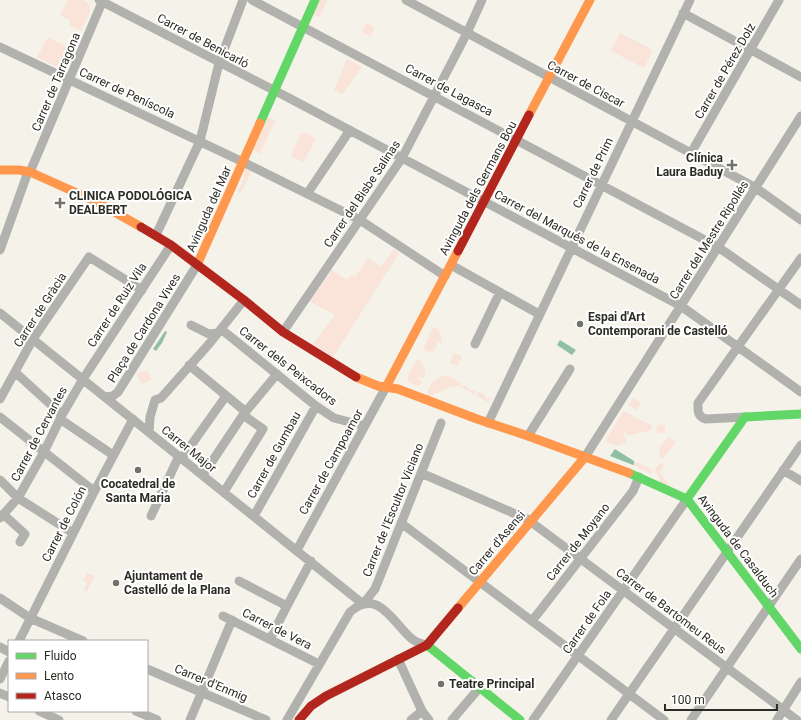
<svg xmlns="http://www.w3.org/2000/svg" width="801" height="720" font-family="Roboto,sans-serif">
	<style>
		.green { fill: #fae3d8 }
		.water { fill: #91bfa6 }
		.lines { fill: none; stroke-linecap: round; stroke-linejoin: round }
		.street { stroke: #b1b1ad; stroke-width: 9 }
		.fast { stroke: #63d668; stroke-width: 9 }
		.slow { stroke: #ff974d; stroke-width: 9 }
		.jam { stroke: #b3261e; stroke-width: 9 }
		.poi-dot { fill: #72716a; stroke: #fff; stroke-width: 1.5 }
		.labels { text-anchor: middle; stroke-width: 4; stroke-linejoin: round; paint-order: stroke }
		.street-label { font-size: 12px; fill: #2c2b25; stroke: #fff }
		.poi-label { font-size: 12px; font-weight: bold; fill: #2c2b25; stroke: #fff; text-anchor: start }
	</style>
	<rect width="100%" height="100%" fill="#f4f2e9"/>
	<!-- green -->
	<path class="green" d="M 68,0 L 84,0 L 89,4 L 90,11 L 81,31 L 69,25 L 71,21 L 60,15 Z
		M 318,0 L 327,0 L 320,17 L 312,14 Z
		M 367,23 L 375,28 L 370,36 L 362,32 Z
		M 620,33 L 653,50 L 644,68 L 611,51 Z
		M 48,37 L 73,50 C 71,54 70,61 67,65 C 61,72 44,60 37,57 Z
		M 347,59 L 362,67 L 342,94 L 334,90 Z
		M 267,117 L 275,120 L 260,154 L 253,150 Z
		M 303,132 L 316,139 L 303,162 L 291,156 L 300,134 L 302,135 Z
		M 245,168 L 251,172 L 241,193 L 238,192 L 244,178 Z
		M 394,249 L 399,253 L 333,357 L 313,344 L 335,315 L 309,301 L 332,270 L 347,280 L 351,275 L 355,277 L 368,258 L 381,267 Z
		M 433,327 L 438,329 L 442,342 L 442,344 L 438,342 L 434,351 L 425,352 L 426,350 L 423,349 Z
		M 454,353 L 462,356 L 458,366 L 450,363 Z
		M 417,359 L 422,362 L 426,374 L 423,378 L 419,376 L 418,379 L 422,381 L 420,385 L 416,386 L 409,382 L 407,378 Z
		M 147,370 L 152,380 L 145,383 L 141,383 L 137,374 Z
		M 446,375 L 459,382 L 461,386 L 466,386 L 470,390 L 475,390 L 474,393 L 477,395 L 479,392 L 484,394 L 485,398 L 491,398 L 488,402 L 459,386 L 450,387 L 426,398 C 430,383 432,380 446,375 Z
		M 633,398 L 641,402 L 637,410 L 629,405 Z
		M 624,411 L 652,426 L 651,430 L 627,436 L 626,431 L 623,432 L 627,442 C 618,447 615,446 607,442 L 606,439 Z
		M656.5 429a4.5 4.5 0 1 1 9 0a4.5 4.5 0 1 1-9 0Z
		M 669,437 L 676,442 L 664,458 L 659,457 L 660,446 Z
		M 634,461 L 650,468 L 653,472 L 651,474 L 633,465 L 635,462 Z
		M 660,463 L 664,465 L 660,471 L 660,473 L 672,488 L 659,481 L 660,477 L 656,473 L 655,469 Z
		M 87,573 L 95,576 L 87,591 L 84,590 L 87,582 L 83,581 Z"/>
	<!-- water -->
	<path class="water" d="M 165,331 L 167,332 L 162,343 L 156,351 L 153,349 Z
		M 560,340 L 576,350 L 572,355 L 557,345 Z
		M 615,449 L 634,461 L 634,464 L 633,465 L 610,456 Z"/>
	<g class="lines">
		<!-- street -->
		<path class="street" d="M 99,0 L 289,98 L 681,306 L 801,392
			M 252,0 L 718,247 L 801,305
			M 406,0 L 756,188 L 801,220
			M 683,13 L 801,77
			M 0,47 L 243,162 L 360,220 L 445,276
			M 691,153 L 779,0
			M 30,172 L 103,0
			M 307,194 L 350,130
			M 156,235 L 200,141 L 219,63 L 243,0
			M 0,250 L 28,172
			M 451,265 L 539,314
			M 0,313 L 363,604
			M 191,325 L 209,334 L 218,333
			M 221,329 L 316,406 L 334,418 L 365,426
			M 283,332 L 402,158 L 467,33 L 482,0
			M 475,344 L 500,292
			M 189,365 L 246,412
			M 15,372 L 62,415
			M 106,397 L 113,396 L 118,392 L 197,265
			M 0,399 L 33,339 L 89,257 L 142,290
			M 0,417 L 94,491
			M 745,417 L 706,419 C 697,417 698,410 698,403 L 801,258
			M 60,419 L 113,455
			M 488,423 L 690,0
			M 149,432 L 150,417 L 155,400 L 161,398 L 209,344 L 244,300
			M 528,436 L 570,369
			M 585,457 L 801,116
			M 182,458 L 226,396
			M 783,470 L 801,481
			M 421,473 L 527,519 L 797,720
			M 203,475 L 243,415 L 277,374
			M 0,480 L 18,498 L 73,533
			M 224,492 L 263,429 L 243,415
			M 3,514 L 25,534 L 20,542
			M 151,516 L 179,456
			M 254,516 L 316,406
			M 0,518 L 18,498 L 44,452 L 62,415 L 83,379 L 171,245
			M 401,523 L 664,720
			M 297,550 L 386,387
			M 239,581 L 287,606
			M 0,598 L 30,618 L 83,641
			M 363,604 L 375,589 L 441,423
			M 223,616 L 319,664
			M 532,621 L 633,491 L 639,477
			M 270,639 L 287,606 L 311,561
			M 19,641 L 92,496 L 133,419
			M 0,647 L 9,652
			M 398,659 L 422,711 L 429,720
			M 147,669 L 266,720
			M 0,679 L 9,661
			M 0,693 L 9,697
			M 39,711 L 59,720
			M 136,711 L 157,720
			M 190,720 L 232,620
			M 287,720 L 350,612 C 378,587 393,623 412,639 C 416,642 422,644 427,645
			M 411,720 L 422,711
			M 452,720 L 480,687
			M 533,720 L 687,499
			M 611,720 L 801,445
			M 691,720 L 801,559
			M 777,720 L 801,682"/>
		<!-- fast -->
		<path class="fast" d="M 260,123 L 315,0
			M 629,473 L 687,499 L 801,649
			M 687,499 L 745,417 L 801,414
			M 427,645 L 520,720"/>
		<!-- slow -->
		<path class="slow" d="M 529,115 L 590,0
			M 0,170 L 19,170 L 30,172 L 97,202 L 141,227
			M 197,265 L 260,123
			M 356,377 L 378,386 L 398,389 L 477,419 L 528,436 L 629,473
			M 386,387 L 458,251
			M 458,608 L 585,457"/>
		<!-- jam -->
		<path class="jam" d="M 141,227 L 171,245 L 244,300 L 283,332 L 356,377
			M 458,251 L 529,115
			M 299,720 L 311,706 L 326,696 L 427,645 L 458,608"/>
	</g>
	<!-- markers -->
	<g class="poi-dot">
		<path d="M730 159h4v4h4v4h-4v4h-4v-4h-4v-4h4z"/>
		<path d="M58 197h4v4h4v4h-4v4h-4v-4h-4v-4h4z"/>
		<circle cx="580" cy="324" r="4"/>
		<circle cx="138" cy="470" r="4"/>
		<circle cx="116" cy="583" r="4"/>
		<circle cx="441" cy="684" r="4"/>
	</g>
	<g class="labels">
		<!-- street labels -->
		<g class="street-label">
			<text transform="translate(203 41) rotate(28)" y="4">Carrer de Benicarló</text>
			<text transform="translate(725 71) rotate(-60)" y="4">Carrer de Pérez Dolz</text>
			<text transform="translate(56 82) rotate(-67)" y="4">Carrer de Tarragona</text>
			<text transform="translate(586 84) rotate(28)" y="4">Carrer de Ciscar</text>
			<text transform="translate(449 90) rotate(28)" y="4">Carrer de Lagasca</text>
			<text transform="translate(127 93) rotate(25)" y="4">Carrer de Peníscola</text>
			<text transform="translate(593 173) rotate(-64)" y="4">Carrer de Prim</text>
			<text transform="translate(478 188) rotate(-62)" y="4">Avinguda dels Germans Bou</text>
			<text transform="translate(362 194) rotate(-56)" y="4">Carrer del Bisbe Salinas</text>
			<text transform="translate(209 209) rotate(-66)" y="4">Avinguda del Mar</text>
			<text transform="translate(577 237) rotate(28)" y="4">Carrer del Marqués de la Ensenada</text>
			<text transform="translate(709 240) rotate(-58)" y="4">Carrer del Mestre Ripollés</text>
			<text transform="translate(117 305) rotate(-57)" y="4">Carrer de Ruiz Vila</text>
			<text transform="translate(40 310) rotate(-57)" y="4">Carrer de Gràcia</text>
			<text transform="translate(144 328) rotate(-58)" y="4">Plaça de Cardona Vives</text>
			<text transform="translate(288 366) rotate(38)" y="4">Carrer dels Peixcadors</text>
			<text transform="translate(39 434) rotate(-62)" y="4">Carrer de Cervantes</text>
			<text transform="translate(189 449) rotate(39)" y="4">Carrer Major</text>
			<text transform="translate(274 455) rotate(-61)" y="4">Carrer de Gumbau</text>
			<text transform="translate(331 462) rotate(-61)" y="4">Carrer de Campoamor</text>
			<text transform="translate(393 510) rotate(-68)" y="4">Carrer de l'Escultor Viciano</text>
			<text transform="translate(64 524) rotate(-63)" y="4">Carrer de Colón</text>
			<text transform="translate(578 542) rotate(-52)" y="4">Carrer de Moyano</text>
			<text transform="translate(497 543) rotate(-50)" y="4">Carrer d'Asensi</text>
			<text transform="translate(738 546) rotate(53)" y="4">Avinguda de Casalduch</text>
			<text transform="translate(671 611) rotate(37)" y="4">Carrer de Bartomeu Reus</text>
			<text transform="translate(587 622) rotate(-55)" y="4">Carrer de Fola</text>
			<text transform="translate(277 629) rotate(27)" y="4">Carrer de Vera</text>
			<text transform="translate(211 683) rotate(23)" y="4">Carrer d'Enmig</text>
		</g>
		<!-- poi labels -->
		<g class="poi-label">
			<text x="723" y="162" text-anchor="end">Clínica<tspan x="723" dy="14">Laura Baduy</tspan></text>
			<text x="69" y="200">CLINICA PODOLÓGICA<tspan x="69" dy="14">DEALBERT</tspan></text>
			<text x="588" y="321">Espai d'Art<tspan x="588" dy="14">Contemporani de Castelló</tspan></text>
			<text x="138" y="488" text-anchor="middle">Cocatedral de<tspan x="138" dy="14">Santa Maria</tspan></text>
			<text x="124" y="580">Ajuntament de<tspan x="124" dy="14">Castelló de la Plana</tspan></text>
			<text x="449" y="688">Teatre Principal</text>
		</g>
	</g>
	<!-- legend -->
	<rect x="8" y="640" width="140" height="72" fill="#ffffff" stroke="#abaaa8"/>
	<rect x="16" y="653" width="20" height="6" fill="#63d668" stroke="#abaaa8"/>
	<text x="44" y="660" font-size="12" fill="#2c2b25">Fluido</text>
	<rect x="16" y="673" width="20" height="6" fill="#ff974d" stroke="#abaaa8"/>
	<text x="44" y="680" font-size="12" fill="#2c2b25">Lento</text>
	<rect x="16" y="693" width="20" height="6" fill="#b3261e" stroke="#abaaa8"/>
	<text x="44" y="700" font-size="12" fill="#2c2b25">Atasco</text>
	<!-- scale -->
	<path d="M665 704v6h112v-6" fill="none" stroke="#2c2b25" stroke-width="2"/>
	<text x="671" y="704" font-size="12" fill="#2c2b25" stroke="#ffffff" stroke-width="3" paint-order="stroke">100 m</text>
</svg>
